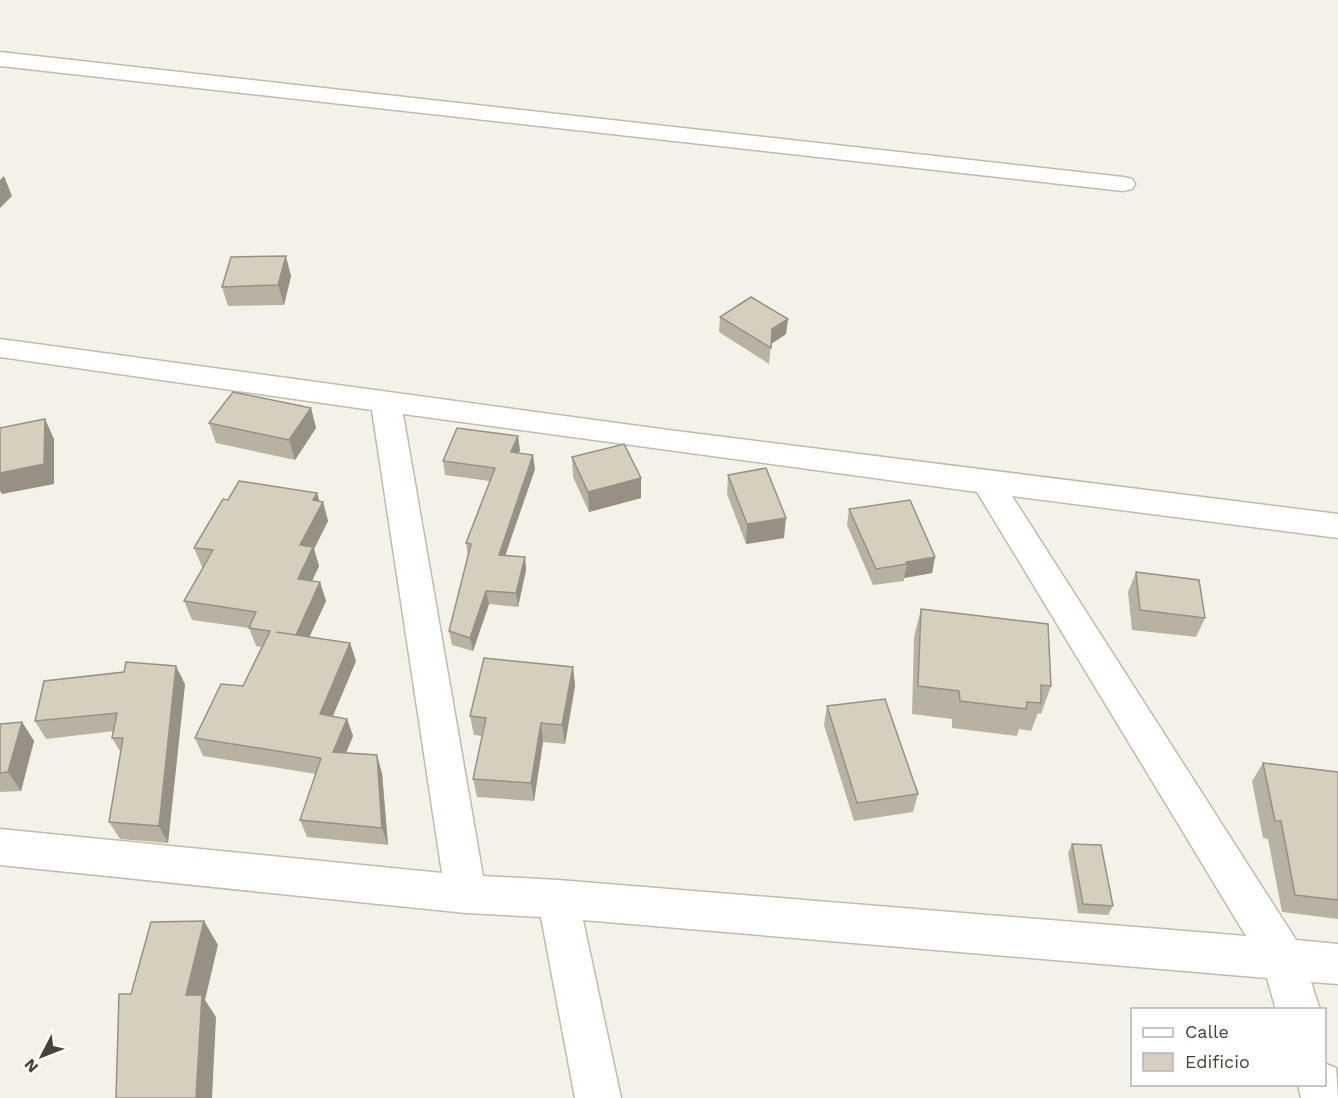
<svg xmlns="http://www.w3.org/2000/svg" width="1338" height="1098" font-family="'Work Sans',sans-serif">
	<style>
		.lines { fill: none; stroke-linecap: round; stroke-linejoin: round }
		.street-casing { stroke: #c0bbaa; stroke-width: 3 }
		.street { fill: #fff; fill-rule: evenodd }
		.wall { fill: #b8b2a3 }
		.shaded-wall { fill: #969184 }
		.building { fill: #d6cfbd; stroke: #969184; stroke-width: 1.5 }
	</style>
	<rect width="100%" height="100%" fill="#f4f2e8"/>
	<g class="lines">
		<!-- street casing -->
		<g class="street-casing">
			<path id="street" d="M 0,52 L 1123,177 L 1132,179 L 1135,184 L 1132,189 L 1123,191 L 0,66 Z
				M 0,339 L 668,430 L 1338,514 L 1338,538 L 1012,496 L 1296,940 L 1338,944 L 1338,984 L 1311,982 L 1320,1010 L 1276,1010 L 1267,978 L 583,920 L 621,1098 L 575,1098 L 541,917 L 466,913 L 0,865 L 0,829 L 442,873 L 372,410 L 0,357 ZM 403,414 L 977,492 L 1246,936 L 558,880 L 483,876 Z
				M 1324,1063 L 1336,1068 L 1338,1098 L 1301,1098 L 1298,1084 L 1324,1084 Z"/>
		</g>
		<!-- street -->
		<use href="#street" class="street"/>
	</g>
	<!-- wall -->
	<path class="wall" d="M 291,276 L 284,305 L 228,306 L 222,287 Z
		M 720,317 L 788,319 L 786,334 L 771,344 L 769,364 L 719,332 Z
		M 311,408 L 316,428 L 295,460 L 216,443 L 209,423 Z
		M 520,450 L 518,453 L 535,469 L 505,555 L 525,557 L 526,570 L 518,607 L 489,604 L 473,651 L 452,645 L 449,631 L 468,555 L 466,543 L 490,481 L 445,475 L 443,461 Z
		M 572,457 L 641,498 L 589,512 L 573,477 Z
		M 728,475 L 784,538 L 746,544 L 727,494 Z
		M 317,493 L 319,501 L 323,502 L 328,521 L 314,549 L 319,566 L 312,581 L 320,582 L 326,601 L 309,637 L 350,643 L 356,661 L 333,716 L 347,719 L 353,736 L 346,753 L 382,773 L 388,845 L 307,837 L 300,820 L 316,774 L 203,756 L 195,738 L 243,686 L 261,647 L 256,646 L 249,628 L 192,620 L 184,601 L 203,567 L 202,567 L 194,548 L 228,500 Z
		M 849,509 L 935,557 L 932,573 L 904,578 L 904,581 L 873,585 L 847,525 Z
		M 1136,572 L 1205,618 L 1196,637 L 1132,630 L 1128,592 Z
		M 921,609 L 1051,686 L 1041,714 L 1038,713 L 1031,731 L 1019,729 L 1017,736 L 952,728 L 952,719 L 912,714 L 914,637 Z
		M 573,667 L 575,686 L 565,744 L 543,742 L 534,801 L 477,797 L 473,779 L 482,736 L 474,735 L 470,716 Z
		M 185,684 L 168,843 L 120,839 L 109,822 L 121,753 L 112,738 L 114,731 L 46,739 L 35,721 Z
		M 827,706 L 918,794 L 913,812 L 854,821 L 824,725 Z
		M 22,722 L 34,741 L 21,791 L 0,792 L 0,724 Z
		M 1263,763 L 1338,772 L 1338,919 L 1282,912 L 1268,839 L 1263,838 L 1252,781 Z
		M 1072,844 L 1113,906 L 1108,915 L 1078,913 L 1068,853 Z"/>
	<!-- shaded-wall -->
	<path class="shaded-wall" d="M 4,176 L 12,196 L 0,208 L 0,180 Z
		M 286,256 L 291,276 L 284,305 L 278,285 Z
		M 788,319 L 786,334 L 771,344 L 772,329 Z
		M 311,408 L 316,428 L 295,460 L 289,440 Z
		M 45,419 L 54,439 L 54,484 L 2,494 L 0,491 L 0,473 Z
		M 518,436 L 520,450 L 513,466 L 511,452 Z
		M 533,455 L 535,469 L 501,568 L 499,555 Z
		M 641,478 L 641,498 L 589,512 L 588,492 Z
		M 317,493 L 321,506 L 323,502 L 328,521 L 314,549 L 319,566 L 304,598 L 298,579 L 300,545 L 313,500 Z
		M 786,518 L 784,538 L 746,544 L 747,524 Z
		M 525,557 L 526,570 L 518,607 L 516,593 Z
		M 935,557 L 932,573 L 904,578 L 907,564 L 906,562 Z
		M 320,582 L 326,601 L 302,653 L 296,635 Z
		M 486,591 L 489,604 L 473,651 L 470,638 Z
		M 350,643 L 356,661 L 326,732 L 320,714 Z
		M 176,666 L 185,684 L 168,843 L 159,826 Z
		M 573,667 L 575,686 L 565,744 L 562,725 Z
		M 347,719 L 353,736 L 339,769 L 333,752 Z
		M 22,722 L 34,741 L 21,791 L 8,772 Z
		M 541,723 L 543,742 L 534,801 L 531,783 Z
		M 377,755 L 382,773 L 388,845 L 382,828 Z
		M 204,921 L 218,945 L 205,1000 L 216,1017 L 212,1098 L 196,1098 L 186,995 Z"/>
	<!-- building -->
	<path class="building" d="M 286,256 L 278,285 L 222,287 L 231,257 Z
		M 751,297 L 788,319 L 772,329 L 771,348 L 720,317 Z
		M 233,392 L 311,408 L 289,440 L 209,423 Z
		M 45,419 L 44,464 L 0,473 L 0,428 Z
		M 457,428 L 518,436 L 511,452 L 533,455 L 499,555 L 525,557 L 516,593 L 486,591 L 470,638 L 449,631 L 471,544 L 466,543 L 495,468 L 443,461 Z
		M 624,444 L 641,478 L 588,492 L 572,457 Z
		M 766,468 L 786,518 L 747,524 L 728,475 Z
		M 239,481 L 317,493 L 313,500 L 323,502 L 300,545 L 313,547 L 298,579 L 320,582 L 296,635 L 276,632 L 350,643 L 320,714 L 347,719 L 333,752 L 377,755 L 382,828 L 300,820 L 321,758 L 195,738 L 221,684 L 243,686 L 270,631 L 249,628 L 256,612 L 184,601 L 213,550 L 194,548 L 223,499 L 228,500 Z
		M 910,500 L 935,557 L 906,562 L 907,564 L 876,569 L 849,509 Z
		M 1136,572 L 1199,580 L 1205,618 L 1140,610 Z
		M 921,609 L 1048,624 L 1051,686 L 1041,685 L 1041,703 L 1027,702 L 1026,709 L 960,701 L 959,691 L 918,686 Z
		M 484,658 L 573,667 L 562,725 L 541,723 L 531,783 L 473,779 L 486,718 L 470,716 Z
		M 126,662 L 176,666 L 159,826 L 109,822 L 123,738 L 112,738 L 117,713 L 35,721 L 44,681 L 124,672 Z
		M 885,699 L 918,794 L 857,803 L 827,706 Z
		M 22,722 L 8,772 L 0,773 L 0,724 Z
		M 1263,763 L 1338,772 L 1338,900 L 1295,895 L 1281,821 L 1275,821 Z
		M 1072,844 L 1101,845 L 1113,906 L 1083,904 Z
		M 204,921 L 186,995 L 202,995 L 196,1098 L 116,1098 L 119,994 L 131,994 L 151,922 Z"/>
	<!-- legend -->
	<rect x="1131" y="1008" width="195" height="78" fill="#ffffff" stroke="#b6b4af" stroke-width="1.5"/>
	<rect x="1143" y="1028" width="30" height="9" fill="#ffffff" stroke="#b6b4af" stroke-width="1.5"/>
	<text x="1185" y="1038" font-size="18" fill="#484336">Calle</text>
	<rect x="1143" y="1053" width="30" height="18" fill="#d6cfbd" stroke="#b6b4af" stroke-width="1.5"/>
	<text x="1185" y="1068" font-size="18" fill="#484336">Edificio</text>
	<!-- north arrow -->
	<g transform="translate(42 1056) rotate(228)" stroke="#ffffff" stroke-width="4.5" paint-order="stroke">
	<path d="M0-4.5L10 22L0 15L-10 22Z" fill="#484336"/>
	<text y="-9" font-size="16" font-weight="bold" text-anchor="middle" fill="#484336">N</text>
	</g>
</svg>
